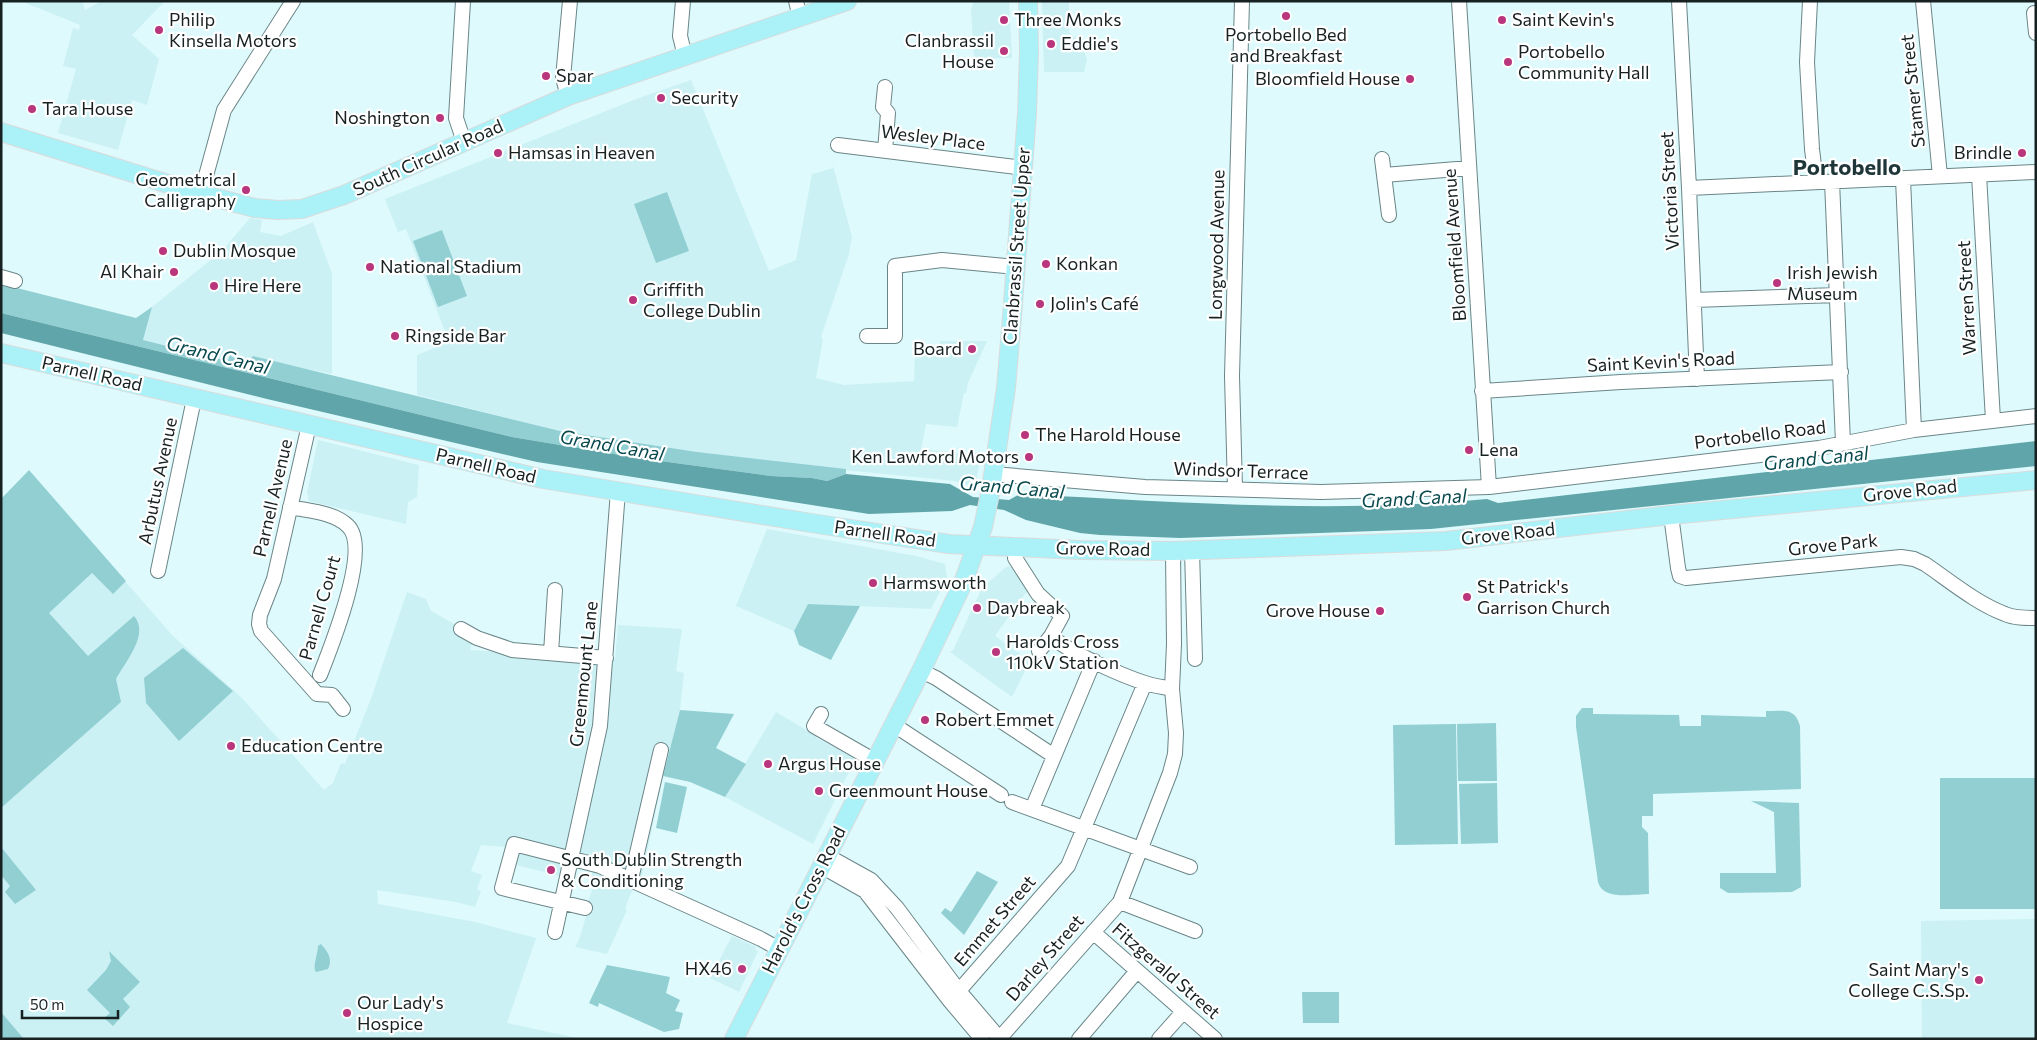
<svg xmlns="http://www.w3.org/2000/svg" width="2037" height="1040" font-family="Commissioner,sans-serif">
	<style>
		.built { fill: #cbf1f4 }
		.green { fill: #92cfd3 }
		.water { fill: #60a5aa }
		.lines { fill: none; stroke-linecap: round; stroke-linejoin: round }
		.minor-casing { stroke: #6b8587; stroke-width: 16 }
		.major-casing { stroke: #dadbdc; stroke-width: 20 }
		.minor { stroke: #fff; stroke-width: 14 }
		.major { stroke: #aaf2f8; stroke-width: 18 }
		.poi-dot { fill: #b9357c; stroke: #fff; stroke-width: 2 }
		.labels { text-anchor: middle; stroke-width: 4.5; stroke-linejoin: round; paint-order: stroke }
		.poi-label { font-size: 18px; fill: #172122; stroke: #fff; text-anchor: start }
		.street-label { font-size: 18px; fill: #172122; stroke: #fff }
		.water-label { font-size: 19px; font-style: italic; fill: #08494e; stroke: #fff }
		.district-label { font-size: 22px; font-weight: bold; fill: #1f3638; stroke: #fff }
	</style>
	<rect width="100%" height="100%" fill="#defafc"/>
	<!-- built -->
	<path class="built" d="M 27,1 L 82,1 L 85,10 L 102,1 L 165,1 L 132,35 L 159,59 L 147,105 L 132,100 L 118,150 L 58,133 L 76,69 L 63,66 L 73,28 L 79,30 L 80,25 L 26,3 Z
		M 974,1 L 1009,1 L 1012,58 L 974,58 L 971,9 Z
		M 1042,1 L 1069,1 L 1069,32 L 1081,43 L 1087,60 L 1084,72 L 1044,72 Z
		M 691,80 L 769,271 L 796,260 L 812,174 L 834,168 L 832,162 L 852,237 L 849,254 L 821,337 L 823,339 L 816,378 L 844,385 L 914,381 L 915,355 L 939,356 L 940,341 L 987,341 L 968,383 L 966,393 L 964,393 L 957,427 L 926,424 L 921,449 L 970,454 L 980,461 L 975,487 L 955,481 L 794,465 L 697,452 L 560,431 L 417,395 L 417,355 L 449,342 L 406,229 L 398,232 L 385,199 L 639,98 Z
		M 250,218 L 262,220 L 260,232 L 281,236 L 313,222 L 332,274 L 332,374 L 313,370 L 249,362 L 232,357 L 229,361 L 143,340 L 152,307 L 222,251 Z
		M 318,440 L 419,465 L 417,497 L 408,502 L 406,524 L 309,501 L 307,492 Z
		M 1,499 L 77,526 L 172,635 L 242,698 L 324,790 L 333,783 L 341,763 L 345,764 L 372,696 L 407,592 L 426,599 L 431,611 L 458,626 L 473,640 L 470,650 L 615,659 L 618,625 L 682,629 L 676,671 L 684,673 L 680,710 L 663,776 L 642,876 L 631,893 L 625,908 L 627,910 L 607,954 L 575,947 L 579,940 L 590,903 L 588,902 L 594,884 L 590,882 L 593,870 L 565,862 L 561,876 L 512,864 L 508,847 L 481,845 L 471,871 L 482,875 L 477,889 L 481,891 L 475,907 L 456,902 L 377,890 L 378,904 L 475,922 L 536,938 L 507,1023 L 581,1039 L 24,1039 L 1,1012 Z
		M 767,529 L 916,556 L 945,564 L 947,578 L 931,609 L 808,604 L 794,631 L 736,606 Z
		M 1015,566 L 1030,587 L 995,636 L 1030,661 L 1012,697 L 950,652 L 953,650 L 982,588 L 1006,567 Z
		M 776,712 L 817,736 L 816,738 L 856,758 L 813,844 L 725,797 Z
		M 2036,919 L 2036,1039 L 1922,1039 L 1921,921 Z
		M 732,936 L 756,947 L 755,950 L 758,951 L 739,992 L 710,978 Z"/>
	<!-- green -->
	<path class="green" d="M 667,192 L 689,251 L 656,263 L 634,204 Z
		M 442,230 L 467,296 L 438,307 L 413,241 Z
		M 1,284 L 136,318 L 152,307 L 143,340 L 228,361 L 230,355 L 232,357 L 248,362 L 253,356 L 560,431 L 697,452 L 846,469 L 846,474 L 827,481 L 812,478 L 771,476 L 638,458 L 512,437 L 1,313 Z
		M 29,470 L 126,581 L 113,594 L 92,573 L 49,613 L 88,656 L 134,616 C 150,634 125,662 116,679 L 121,702 L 1,808 L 1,499 Z
		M 808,604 L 860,606 L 831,660 L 799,645 L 794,631 Z
		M 183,648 L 233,691 L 179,741 L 146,703 L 144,678 Z
		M 1582,708 L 1593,708 L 1593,714 L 1679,715 L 1680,726 L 1701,726 L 1701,715 L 1766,717 L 1766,711 C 1783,711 1795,707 1800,726 L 1801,789 L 1653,794 L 1653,816 L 1642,816 L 1642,827 L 1648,833 L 1649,894 C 1634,894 1603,901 1598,882 L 1576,727 L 1576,716 Z
		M 680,710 L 734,714 L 716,748 L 746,764 L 725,797 L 690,782 L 663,776 Z
		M 1496,723 L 1497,781 L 1458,781 L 1457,724 Z
		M 1456,724 L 1458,844 L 1395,845 L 1393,725 Z
		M 1940,778 L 2036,778 L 2036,909 L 1940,909 Z
		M 665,782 L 687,787 L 677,833 L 656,828 Z
		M 1497,783 L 1498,843 L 1461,844 L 1459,784 Z
		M 1751,801 L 1799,803 L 1801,887 L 1792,892 L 1728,893 L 1720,888 L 1720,873 L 1776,873 L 1774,812 Z
		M 1,847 L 36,890 L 15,904 L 5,892 L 10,886 L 1,875 Z
		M 977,871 L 998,882 L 964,935 L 941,913 L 945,908 L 951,912 Z
		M 321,944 C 328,952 333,959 328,969 L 316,972 C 312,967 318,954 318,946 Z
		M 109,951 L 140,982 L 123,999 L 130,1007 L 113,1026 L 104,1018 L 110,1013 L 87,990 L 106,970 L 111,961 Z
		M 607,965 L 670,977 L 666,993 L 680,1000 L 675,1011 L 683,1013 L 679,1029 L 664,1032 L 599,1003 L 598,1007 L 589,1003 Z
		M 1302,992 L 1339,992 L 1339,1023 L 1303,1023 Z
		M 1,1012 L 24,1039 L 1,1039 Z"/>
	<!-- water -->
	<path class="water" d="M 1,313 L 512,437 L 638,458 L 771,476 L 812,478 L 827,481 L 846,474 L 950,484 L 973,497 L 1009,500 L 1020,494 C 1176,502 1332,514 1487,499 L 1498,503 L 2036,441 L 2036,466 L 1431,529 L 1180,538 L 1100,535 L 1080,533 L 1026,520 L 1004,510 L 970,505 L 952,511 L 869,514 L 537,462 L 267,399 L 1,333 Z"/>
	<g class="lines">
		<!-- minor casing -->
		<g class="minor-casing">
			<path id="minor" d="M 463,1 L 456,118 L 464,142
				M 683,1 L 680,36 L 685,56
				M 796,1 L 800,18
				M 1459,1 L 1489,487
				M 1679,1 L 1689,188 L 1697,379
				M 1810,1 L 1807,62 L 1812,149 L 1816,182
				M 1923,1 L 1940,176
				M 2036,13 L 2034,13 L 2036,33
				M 568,96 L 563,78 L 570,1
				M 838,145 L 1024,168
				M 885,151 L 888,113 L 883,107 L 885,87
				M 1382,159 L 1389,215
				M 1384,175 L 1469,168
				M 1979,175 L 1993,420
				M 1903,179 L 1914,430
				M 1832,181 L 1843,443
				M 1689,188 L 2036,172
				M 201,194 L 224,110 L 293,1
				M 1,277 L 15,281
				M 1694,300 L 1837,295
				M 867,336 L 895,336 L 895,266 L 942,260 L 1016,267
				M 1482,391 L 1621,382 L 1841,372
				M 309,425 L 274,579 L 260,615 L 259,624 L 261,631 L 317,694 L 332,695 L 343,709
				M 993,474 L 1145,487 L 1321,492 L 1489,487 L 1819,448 L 1914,430 L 2036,416
				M 1235,489 L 1232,376 L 1242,1
				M 290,507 C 308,511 334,512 348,526 C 371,548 331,647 320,675
				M 1671,515 L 1678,568 L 1680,576 L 1686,578 L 1901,557 L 1914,559 L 1925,564 C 1950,581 1976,603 2005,614 C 2014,618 2025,618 2036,618
				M 1018,547 L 1015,558 L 1038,594 L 1062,616 L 1051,636 C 1068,652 1123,676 1145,683 C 1154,686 1163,687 1172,689
				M 1192,550 L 1195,659
				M 158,571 L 194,399
				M 461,629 L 477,638 L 512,650 L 606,658
				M 1039,651 L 1051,636
				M 551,653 L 555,590
				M 921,671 L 936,678 L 1054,756
				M 821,714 L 814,726 L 875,761
				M 894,725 L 1001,795
				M 1012,802 L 1190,867
				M 1032,809 L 1094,661
				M 826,855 L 871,880 L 897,908 L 959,991 L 1000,1039
				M 821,866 L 865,891 L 950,1001 L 982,1039
				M 631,879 L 661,750
				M 1120,902 L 1195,931
				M 585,908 L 502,888 L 514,844 L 600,866 L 761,939 L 779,949
				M 555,932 L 600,726 L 618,491
				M 1093,932 L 1215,1039
				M 950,1001 L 1068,866 L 1145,683
				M 999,1039 L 1120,902 L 1170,773 L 1175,754 L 1176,733 L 1172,689 L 1174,644 L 1173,551
				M 1079,1039 L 1137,971
				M 1159,1039 L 1183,1012"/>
		</g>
		<!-- major casing -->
		<g class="major-casing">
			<path id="major" d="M 1,132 L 194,192 L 255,208 L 278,210 L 302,209 L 344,195 L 568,96 L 847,1
				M 1,353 L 543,479 L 811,523 L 949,544 L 1080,550 L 1173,551 L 1446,541 L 1671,515 L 2036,480
				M 734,1039 L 921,671 L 963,583 L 983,527 L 991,489 L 1006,388 L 1012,317 L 1027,113 L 1029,51 L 1028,1"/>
		</g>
		<!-- minor -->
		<use href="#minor" class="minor"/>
		<!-- major -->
		<use href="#major" class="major"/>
	</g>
	<!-- markers -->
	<g class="poi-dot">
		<circle cx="1286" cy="16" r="5"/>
		<circle cx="1004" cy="20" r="5"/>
		<circle cx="1502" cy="20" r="5"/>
		<circle cx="159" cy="30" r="5"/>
		<circle cx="1051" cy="44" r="5"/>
		<circle cx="1004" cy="51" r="5"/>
		<circle cx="1508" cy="62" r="5"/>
		<circle cx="546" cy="76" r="5"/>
		<circle cx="1410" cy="79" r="5"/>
		<circle cx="661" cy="98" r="5"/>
		<circle cx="32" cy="109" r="5"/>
		<circle cx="440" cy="118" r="5"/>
		<circle cx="498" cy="153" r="5"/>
		<circle cx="2022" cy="153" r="5"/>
		<circle cx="246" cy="190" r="5"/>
		<circle cx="163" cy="251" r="5"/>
		<circle cx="1046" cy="264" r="5"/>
		<circle cx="370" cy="267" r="5"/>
		<circle cx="174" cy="272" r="5"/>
		<circle cx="1777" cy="283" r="5"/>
		<circle cx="214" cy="286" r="5"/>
		<circle cx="633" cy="300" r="5"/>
		<circle cx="1040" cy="304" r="5"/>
		<circle cx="395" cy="336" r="5"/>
		<circle cx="972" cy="349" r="5"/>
		<circle cx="1025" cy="435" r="5"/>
		<circle cx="1469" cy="450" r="5"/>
		<circle cx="1029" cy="457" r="5"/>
		<circle cx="873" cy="583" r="5"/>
		<circle cx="1467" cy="597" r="5"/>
		<circle cx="977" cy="608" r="5"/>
		<circle cx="1380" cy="611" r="5"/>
		<circle cx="996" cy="652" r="5"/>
		<circle cx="925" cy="720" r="5"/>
		<circle cx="231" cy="746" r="5"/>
		<circle cx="768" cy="764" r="5"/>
		<circle cx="819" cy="791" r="5"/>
		<circle cx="551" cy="870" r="5"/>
		<circle cx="742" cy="969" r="5"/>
		<circle cx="1979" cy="980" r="5"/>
		<circle cx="347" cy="1013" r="5"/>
	</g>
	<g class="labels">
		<!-- poi labels -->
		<g class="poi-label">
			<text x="169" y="26">Philip<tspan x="169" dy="21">Kinsella Motors</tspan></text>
			<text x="1014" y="26">Three Monks</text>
			<text x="1512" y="26">Saint Kevin's</text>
			<text x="1286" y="41" text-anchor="middle">Portobello Bed<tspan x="1286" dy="21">and Breakfast</tspan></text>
			<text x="994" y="47" text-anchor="end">Clanbrassil<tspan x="994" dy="21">House</tspan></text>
			<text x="1061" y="50">Eddie's</text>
			<text x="1518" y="58">Portobello<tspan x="1518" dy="21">Community Hall</tspan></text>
			<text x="556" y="82">Spar</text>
			<text x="1400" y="85" text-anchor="end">Bloomfield House</text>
			<text x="671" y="104">Security</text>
			<text x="42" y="115">Tara House</text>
			<text x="430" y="124" text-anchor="end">Noshington</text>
			<text x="508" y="159">Hamsas in Heaven</text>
			<text x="2012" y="159" text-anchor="end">Brindle</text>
			<text x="236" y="186" text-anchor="end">Geometrical<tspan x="236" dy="21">Calligraphy</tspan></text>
			<text x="173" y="257">Dublin Mosque</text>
			<text x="1056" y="270">Konkan</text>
			<text x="380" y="273">National Stadium</text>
			<text x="164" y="278" text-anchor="end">Al Khair</text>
			<text x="1787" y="279">Irish Jewish<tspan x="1787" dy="21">Museum</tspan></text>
			<text x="224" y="292">Hire Here</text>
			<text x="643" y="296">Griffith<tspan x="643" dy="21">College Dublin</tspan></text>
			<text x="1050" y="310">Jolin's Café</text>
			<text x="405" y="342">Ringside Bar</text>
			<text x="962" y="355" text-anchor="end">Board</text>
			<text x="1035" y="441">The Harold House</text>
			<text x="1479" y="456">Lena</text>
			<text x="1019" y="463" text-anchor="end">Ken Lawford Motors</text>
			<text x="883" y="589">Harmsworth</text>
			<text x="1477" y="593">St Patrick's<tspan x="1477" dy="21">Garrison Church</tspan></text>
			<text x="987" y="614">Daybreak</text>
			<text x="1370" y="617" text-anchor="end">Grove House</text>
			<text x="1006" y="648">Harolds Cross<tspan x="1006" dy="21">110kV Station</tspan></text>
			<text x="935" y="726">Robert Emmet</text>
			<text x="241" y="752">Education Centre</text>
			<text x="778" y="770">Argus House</text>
			<text x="829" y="797">Greenmount House</text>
			<text x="561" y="866">South Dublin Strength<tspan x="561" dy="21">&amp; Conditioning</tspan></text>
			<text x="732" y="975" text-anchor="end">HX46</text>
			<text x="1969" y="976" text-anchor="end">Saint Mary's<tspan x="1969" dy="21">College C.S.Sp.</tspan></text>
			<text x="357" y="1009">Our Lady's<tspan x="357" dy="21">Hospice</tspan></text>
		</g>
		<!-- street labels -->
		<g class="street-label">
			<text transform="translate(1913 91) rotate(-96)" y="6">Stamer Street</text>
			<text transform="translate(933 138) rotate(7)" y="6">Wesley Place</text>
			<text transform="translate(428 158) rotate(-24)" y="6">South Circular Road</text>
			<text transform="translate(1670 191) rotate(-93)" y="6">Victoria Street</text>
			<text transform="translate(1217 245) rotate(-89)" y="6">Longwood Avenue</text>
			<text transform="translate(1455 245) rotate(-94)" y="6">Bloomfield Avenue</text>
			<text transform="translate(1017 246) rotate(-86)" y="6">Clanbrassil Street Upper</text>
			<text transform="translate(1967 298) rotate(-93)" y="6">Warren Street</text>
			<text transform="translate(1661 362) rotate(-3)" y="6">Saint Kevin's Road</text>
			<text transform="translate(92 374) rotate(13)" y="6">Parnell Road</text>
			<text transform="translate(1760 435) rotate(-7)" y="6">Portobello Road</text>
			<text transform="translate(486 466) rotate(13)" y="6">Parnell Road</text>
			<text transform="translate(1241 471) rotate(2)" y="6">Windsor Terrace</text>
			<text transform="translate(158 481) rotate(-78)" y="6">Arbutus Avenue</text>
			<text transform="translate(1910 491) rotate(-6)" y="6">Grove Road</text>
			<text transform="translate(273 498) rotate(-77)" y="6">Parnell Avenue</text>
			<text transform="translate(885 534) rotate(8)" y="6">Parnell Road</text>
			<text transform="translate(1508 534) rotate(-6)" y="6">Grove Road</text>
			<text transform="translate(1833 545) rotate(-6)" y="6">Grove Park</text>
			<text transform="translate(1103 549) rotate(1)" y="6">Grove Road</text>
			<text transform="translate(320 608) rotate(-74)" y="6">Parnell Court</text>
			<text transform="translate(584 674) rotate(-84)" y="6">Greenmount Lane</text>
			<text transform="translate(804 900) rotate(-63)" y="6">Harold's Cross Road</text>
			<text transform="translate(995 921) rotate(-49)" y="6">Emmet Street</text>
			<text transform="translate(1045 958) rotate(-49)" y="6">Darley Street</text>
			<text transform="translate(1166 971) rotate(41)" y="6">Fitzgerald Street</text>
		</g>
		<!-- water labels -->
		<g class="water-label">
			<text transform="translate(218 355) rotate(14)" y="7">Grand Canal</text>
			<text transform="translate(612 445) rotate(10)" y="7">Grand Canal</text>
			<text transform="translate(1816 458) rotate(-6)" y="7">Grand Canal</text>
			<text transform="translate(1012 487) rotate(5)" y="7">Grand Canal</text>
			<text transform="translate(1414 498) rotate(-3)" y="7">Grand Canal</text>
		</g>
		<!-- district labels -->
		<g class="district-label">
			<text x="1847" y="175">Portobello</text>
		</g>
	</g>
	<!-- border -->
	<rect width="2037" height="1040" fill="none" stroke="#172122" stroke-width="5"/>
	<!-- scale -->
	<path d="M22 1010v8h96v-8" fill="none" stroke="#172122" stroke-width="2.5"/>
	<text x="30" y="1010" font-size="15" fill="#172122" stroke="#ffffff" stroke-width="4" paint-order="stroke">50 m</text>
</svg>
